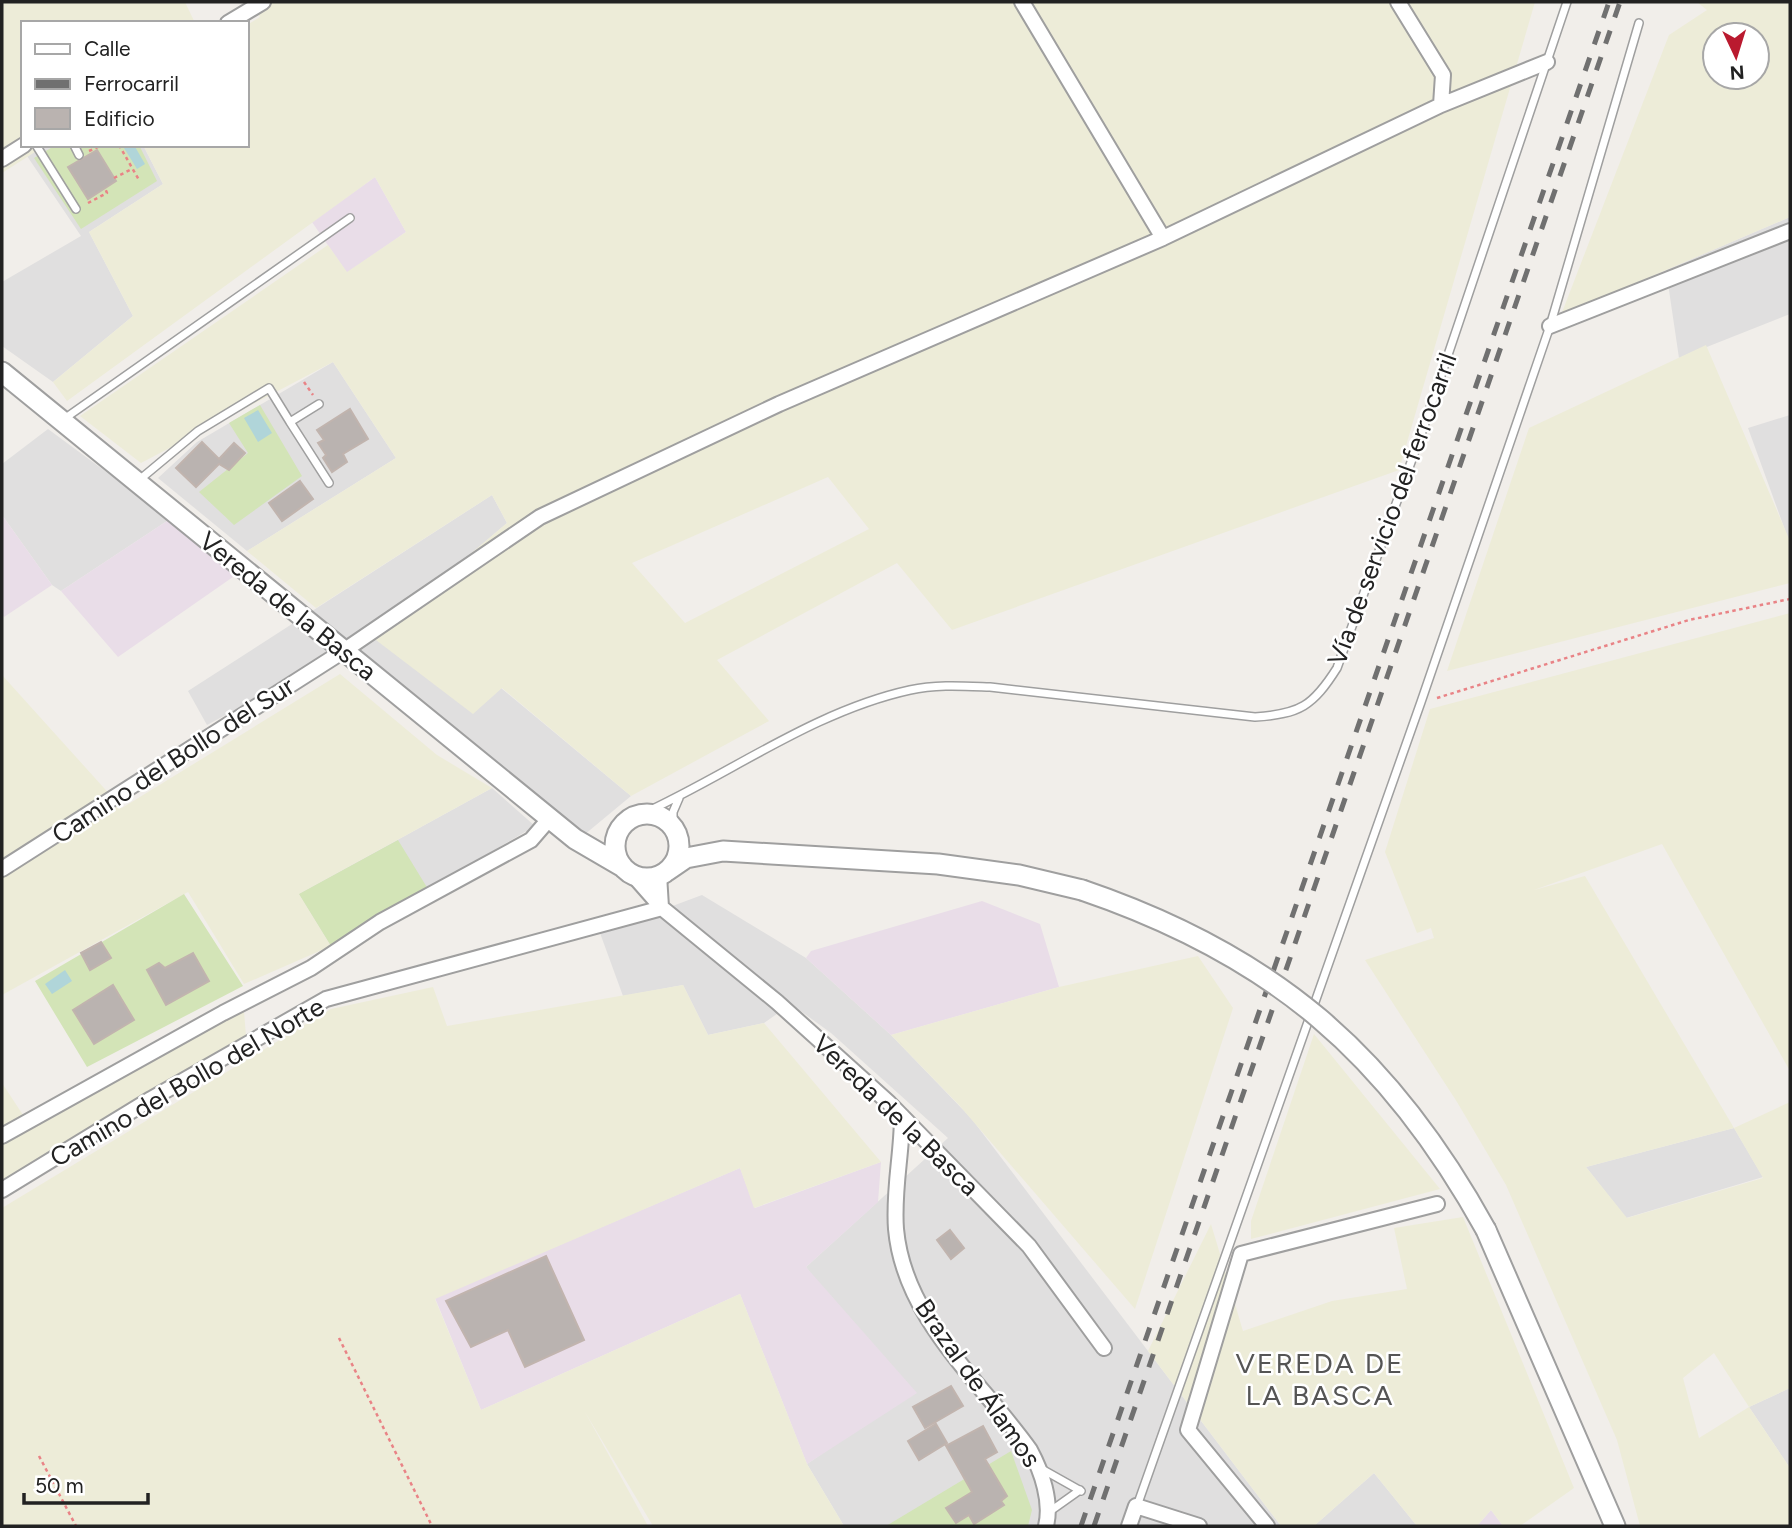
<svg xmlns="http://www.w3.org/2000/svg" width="1792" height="1528" font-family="Figtree,sans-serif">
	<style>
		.residential { fill: #e0dfdf }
		.industrial { fill: #e9dde8 }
		.farmland { fill: #edecd8; fill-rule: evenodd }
		.grass { fill: #d3e4b7 }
		.water { fill: #b0d5d9 }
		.building { fill: #bab3b0; stroke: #c1b4ae; stroke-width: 2 }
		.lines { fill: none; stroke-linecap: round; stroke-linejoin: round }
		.service-casing { stroke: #9f9f9f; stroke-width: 10 }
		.minor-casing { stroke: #9f9f9f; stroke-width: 18 }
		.tertiary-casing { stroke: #9f9f9f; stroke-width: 23 }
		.path { stroke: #e98386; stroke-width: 2.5; stroke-dasharray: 3.5 3.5; stroke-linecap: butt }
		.service { stroke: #fff; stroke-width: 7 }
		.minor { stroke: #fff; stroke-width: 14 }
		.tertiary { stroke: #fff; stroke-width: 19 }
		.rail { stroke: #707070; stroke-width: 5; stroke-dasharray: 14 14; stroke-linecap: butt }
		.tertiary-bridge-casing { stroke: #9f9f9f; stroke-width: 23; stroke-linecap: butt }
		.tertiary-bridge { stroke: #fff; stroke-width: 19 }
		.labels { text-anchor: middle; stroke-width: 5; stroke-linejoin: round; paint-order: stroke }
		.street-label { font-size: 26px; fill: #222; stroke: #fff }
		.neighbourhood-label { font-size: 28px; letter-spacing: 2px; fill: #555; stroke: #fff }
	</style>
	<rect width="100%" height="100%" fill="#f1eeea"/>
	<!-- residential -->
	<path class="residential" d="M 46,145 L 143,145 L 163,184 L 89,232 L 133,316 L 53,382 L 2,346 L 2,282 L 81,236 L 27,156 Z
		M 1790,217 L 1790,314 L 1679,358 L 1666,270 Z
		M 333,362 L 396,458 L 247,551 L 158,478 L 197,442 Z
		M 1790,415 L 1790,541 L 1789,541 L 1748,428 Z
		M 48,429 L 170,519 L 61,591 L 52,585 L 2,515 L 2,464 Z
		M 492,495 L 507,523 L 373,637 L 501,688 L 631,796 L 584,835 L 455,732 L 355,645 L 207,725 L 188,691 Z
		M 492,788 L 535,826 L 331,946 L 299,894 Z
		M 702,895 L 806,958 L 891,1035 L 971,1118 L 1281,1526 L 844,1526 L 807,1464 L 899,1401 L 806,1267 L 948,1138 L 831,1033 L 791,1004 L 764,1023 L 708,1035 L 683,985 L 623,996 L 600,933 Z
		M 1734,1128 L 1763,1177 L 1626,1218 L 1586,1167 Z
		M 1790,1388 L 1790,1468 L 1749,1407 Z
		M 1374,1473 L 1417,1526 L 1314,1526 Z"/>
	<!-- industrial -->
	<path class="industrial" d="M 375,177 L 406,232 L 347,273 L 312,222 Z
		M 2,515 L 52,585 L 4,617 L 2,614 Z
		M 170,519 L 243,570 L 118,657 L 61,591 Z
		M 982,901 L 1040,924 L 1059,987 L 891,1035 L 806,958 L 811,951 Z
		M 881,1162 L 878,1202 L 806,1267 L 917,1393 L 807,1464 L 740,1294 L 481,1410 L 435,1298 L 740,1168 L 755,1208 Z
		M 1491,1510 L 1503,1526 L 1477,1526 Z"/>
	<!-- farmland -->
	<path class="farmland" d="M 2,2 L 185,2 L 195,23 L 23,23 L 23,145 L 46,145 L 2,173 Z
		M 251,2 L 1535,2 L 1399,470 L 952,630 L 897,563 L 717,660 L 769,721 L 631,796 L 502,688 L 473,714 L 372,637 L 507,523 L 492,495 L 316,608 L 247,551 L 396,458 L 333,362 L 141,463 L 80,416 L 328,245 L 347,272 L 406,232 L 375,177 L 67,401 L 53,382 L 133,316 L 89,232 L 163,184 L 143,145 L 247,145 L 247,25 L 260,17 ZM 828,477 L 869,529 L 685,623 L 632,563 Z
		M 1697,2 L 1790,2 L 1790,217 L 1561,315 L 1669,35 L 1707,10 ZM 1715,35 L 1757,35 L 1757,77 L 1715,77 Z
		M 1706,345 L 1790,541 L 1790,583 L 1447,671 L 1529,428 Z
		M 1790,613 L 1790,1071 L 1662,844 L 1534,890 L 1585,876 L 1734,1128 L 1790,1102 L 1790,1388 L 1749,1407 L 1790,1468 L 1790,1526 L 1640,1526 L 1617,1440 L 1506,1185 L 1457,1102 L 1365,960 L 1434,938 L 1431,928 L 1417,933 L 1385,852 L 1430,709 ZM 1734,1128 L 1763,1178 L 1627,1218 L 1586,1167 ZM 1714,1353 L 1749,1407 L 1699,1438 L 1683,1378 Z
		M 340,674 L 437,755 L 492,788 L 299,894 L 331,946 L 244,984 L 188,892 L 2,995 L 2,675 L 122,808 Z
		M 1198,956 L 1233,1008 L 1135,1309 L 959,1105 L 891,1035 L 1059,987 Z
		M 683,985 L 708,1035 L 764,1023 L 881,1162 L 754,1208 L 740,1168 L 435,1299 L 481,1410 L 740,1294 L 807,1464 L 844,1526 L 653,1526 L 585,1412 L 648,1526 L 2,1526 L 2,1208 L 331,1009 L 433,987 L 447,1026 Z
		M 244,1011 L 246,1036 L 2,1182 L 2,1083 L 23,1115 Z
		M 1314,1034 L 1440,1189 L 1251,1239 L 1251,1221 Z
		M 1463,1217 L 1574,1488 L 1520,1526 L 1503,1526 L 1491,1510 L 1477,1526 L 1417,1526 L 1374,1473 L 1314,1526 L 1281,1526 L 1148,1351 L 1211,1224 L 1243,1331 L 1332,1301 L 1407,1289 L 1394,1228 Z"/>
	<!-- grass -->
	<path class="grass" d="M 56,145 L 139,145 L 157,181 L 81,229 L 34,158 Z
		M 260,405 L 302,476 L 234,525 L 199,492 L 248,453 L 229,423 Z
		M 398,840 L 428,889 L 331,946 L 299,894 Z
		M 184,894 L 243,986 L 87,1067 L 35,981 Z
		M 1011,1451 L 1032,1510 L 1028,1526 L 886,1526 Z"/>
	<!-- water -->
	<path class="water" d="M 129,145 L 134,145 L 145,164 L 137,169 L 124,148 Z
		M 258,410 L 272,433 L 258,442 L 244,418 Z
		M 65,970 L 72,981 L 52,994 L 45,984 Z"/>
	<!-- building -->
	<path class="building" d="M 97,150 L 116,181 L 88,199 L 68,167 Z
		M 350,409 L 368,439 L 343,454 L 347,462 L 332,472 L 323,458 L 326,455 L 318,443 L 324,440 L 317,430 Z
		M 202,442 L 219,459 L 234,443 L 245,453 L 229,470 L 219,464 L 196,487 L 176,468 Z
		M 300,481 L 313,499 L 282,521 L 269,503 Z
		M 101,942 L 111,958 L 90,970 L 81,953 Z
		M 193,953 L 209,981 L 166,1005 L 147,970 L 159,963 L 165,968 Z
		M 113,985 L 134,1020 L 94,1044 L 73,1010 Z
		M 950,1230 L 964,1248 L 951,1259 L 937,1240 Z
		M 546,1256 L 584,1340 L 525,1367 L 508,1330 L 471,1347 L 446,1301 Z
		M 951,1386 L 963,1406 L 925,1428 L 913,1407 Z
		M 936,1424 L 947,1443 L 919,1460 L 908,1441 Z
		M 983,1426 L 997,1452 L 985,1459 L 1007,1496 L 1001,1501 L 1004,1505 L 974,1524 L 969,1515 L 956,1523 L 946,1508 L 972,1492 L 946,1446 Z"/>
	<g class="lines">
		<!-- service casing -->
		<g class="service-casing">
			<path id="service" d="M 36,145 L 76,209
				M 74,145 L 79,155
				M 64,419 L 350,218
				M 290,422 L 329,483
				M 138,481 L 198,431 L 269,388 L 290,422 L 319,404
				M 642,814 C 730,774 814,711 910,690 C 936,684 964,686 990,687 L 1255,717 C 1300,714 1313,706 1337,668 L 1424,426 L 1567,2
				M 673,827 L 673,812 L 679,798
				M 1040,1468 L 1081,1491
				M 1137,1506 L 1421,702 L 1550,326 L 1639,23
				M 1049,1512 L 1080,1490"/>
		</g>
		<!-- minor casing -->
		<g class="minor-casing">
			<path id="minor" d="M 1022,2 L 1163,238 L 1441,105 L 1443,75 L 1398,2
				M 228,23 L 263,2
				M 1441,105 L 1547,62
				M 2,159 L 24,145
				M 1550,326 L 1790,231
				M 2,869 L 345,650 L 540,517 L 779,404 L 1163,238
				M 633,875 L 662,908 L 777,1002 L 889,1103 L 1029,1246 L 1104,1348
				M 659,875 L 661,907
				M 902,1116 C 902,1154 893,1190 896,1229 C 904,1319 981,1381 1030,1450 C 1042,1472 1052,1502 1046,1526
				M 2,1136 L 223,1013 L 311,968 L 380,922 L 531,840 L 550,818
				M 2,1190 L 151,1099 L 326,999 L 662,908
				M 1129,1526 L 1136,1506 L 1199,1526
				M 1267,1526 L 1188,1430 L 1241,1254 L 1437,1204"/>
		</g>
		<!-- tertiary casing -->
		<g class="tertiary-casing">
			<path id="tertiary" d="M 2,372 L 575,839 L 623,867
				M615 846a32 32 0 1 1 64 0a32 32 0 1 1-64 0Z
				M 667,871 L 686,858 L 723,851 L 938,864 L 1019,875 L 1082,890
				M 1486,1230 L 1615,1526"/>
		</g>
		<!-- path -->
		<path class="path" d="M 119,145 L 139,180
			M 89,151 L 102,145
			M 114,178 L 132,169
			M 88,203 L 107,193 L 105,188
			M 304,382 L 313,395
			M 1437,698 L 1689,620 L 1790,599
			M 339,1338 L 432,1526
			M 39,1456 L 76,1526"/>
		<!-- service -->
		<use href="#service" class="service"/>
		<!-- minor -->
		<use href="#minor" class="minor"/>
		<!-- tertiary -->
		<use href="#tertiary" class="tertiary"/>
		<!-- rail -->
		<path class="rail" d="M 1081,1526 L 1609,2
			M 1094,1526 L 1620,2"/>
		<!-- tertiary-bridge casing -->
		<g class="tertiary-bridge-casing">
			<path id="tertiary-bridge" d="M 1082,890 C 1273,955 1389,1054 1486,1230"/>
		</g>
		<!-- tertiary-bridge -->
		<use href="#tertiary-bridge" class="tertiary-bridge"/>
	</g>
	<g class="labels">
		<!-- street labels -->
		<g class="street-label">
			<text transform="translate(1392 509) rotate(-70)" y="9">Vía de servicio del ferrocarril</text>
			<text transform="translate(288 606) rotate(39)" y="9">Vereda de la Basca</text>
			<text transform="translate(173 760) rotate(-33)" y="9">Camino del Bollo del Sur</text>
			<text transform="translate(187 1082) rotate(-30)" y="9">Camino del Bollo del Norte</text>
			<text transform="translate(896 1115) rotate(44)" y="9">Vereda de la Basca</text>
			<text transform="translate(978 1383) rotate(55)" y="9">Brazal de Álamos</text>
		</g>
		<!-- neighbourhood labels -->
		<g class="neighbourhood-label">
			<text x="1320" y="1373">VEREDA DE<tspan x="1320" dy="32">LA BASCA</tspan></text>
		</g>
	</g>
	<!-- border -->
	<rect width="1792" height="1528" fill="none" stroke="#222222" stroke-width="7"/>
	<!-- legend -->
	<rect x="21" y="21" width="228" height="126" fill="#ffffff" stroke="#a7a7a7" stroke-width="2"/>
	<rect x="35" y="44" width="35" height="10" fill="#ffffff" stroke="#a7a7a7" stroke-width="2"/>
	<text x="84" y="56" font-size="21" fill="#222222">Calle</text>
	<rect x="35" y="79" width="35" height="10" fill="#707070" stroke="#a7a7a7" stroke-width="2"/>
	<text x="84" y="91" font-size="21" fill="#222222">Ferrocarril</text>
	<rect x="35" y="108" width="35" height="21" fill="#bab3b0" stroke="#a7a7a7" stroke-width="2"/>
	<text x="84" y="126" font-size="21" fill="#222222">Edificio</text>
	<!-- north arrow -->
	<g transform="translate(1736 56) rotate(176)"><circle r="33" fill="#ffffff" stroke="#a7a7a7" stroke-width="2"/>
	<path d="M0-5L12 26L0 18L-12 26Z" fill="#ba1a2f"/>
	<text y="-10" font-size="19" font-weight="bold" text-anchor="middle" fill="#222222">N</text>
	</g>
	<!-- scale -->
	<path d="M24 1493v10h124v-10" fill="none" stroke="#222222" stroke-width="3.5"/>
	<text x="35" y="1493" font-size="21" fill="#222222" stroke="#ffffff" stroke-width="5" paint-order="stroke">50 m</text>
</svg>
